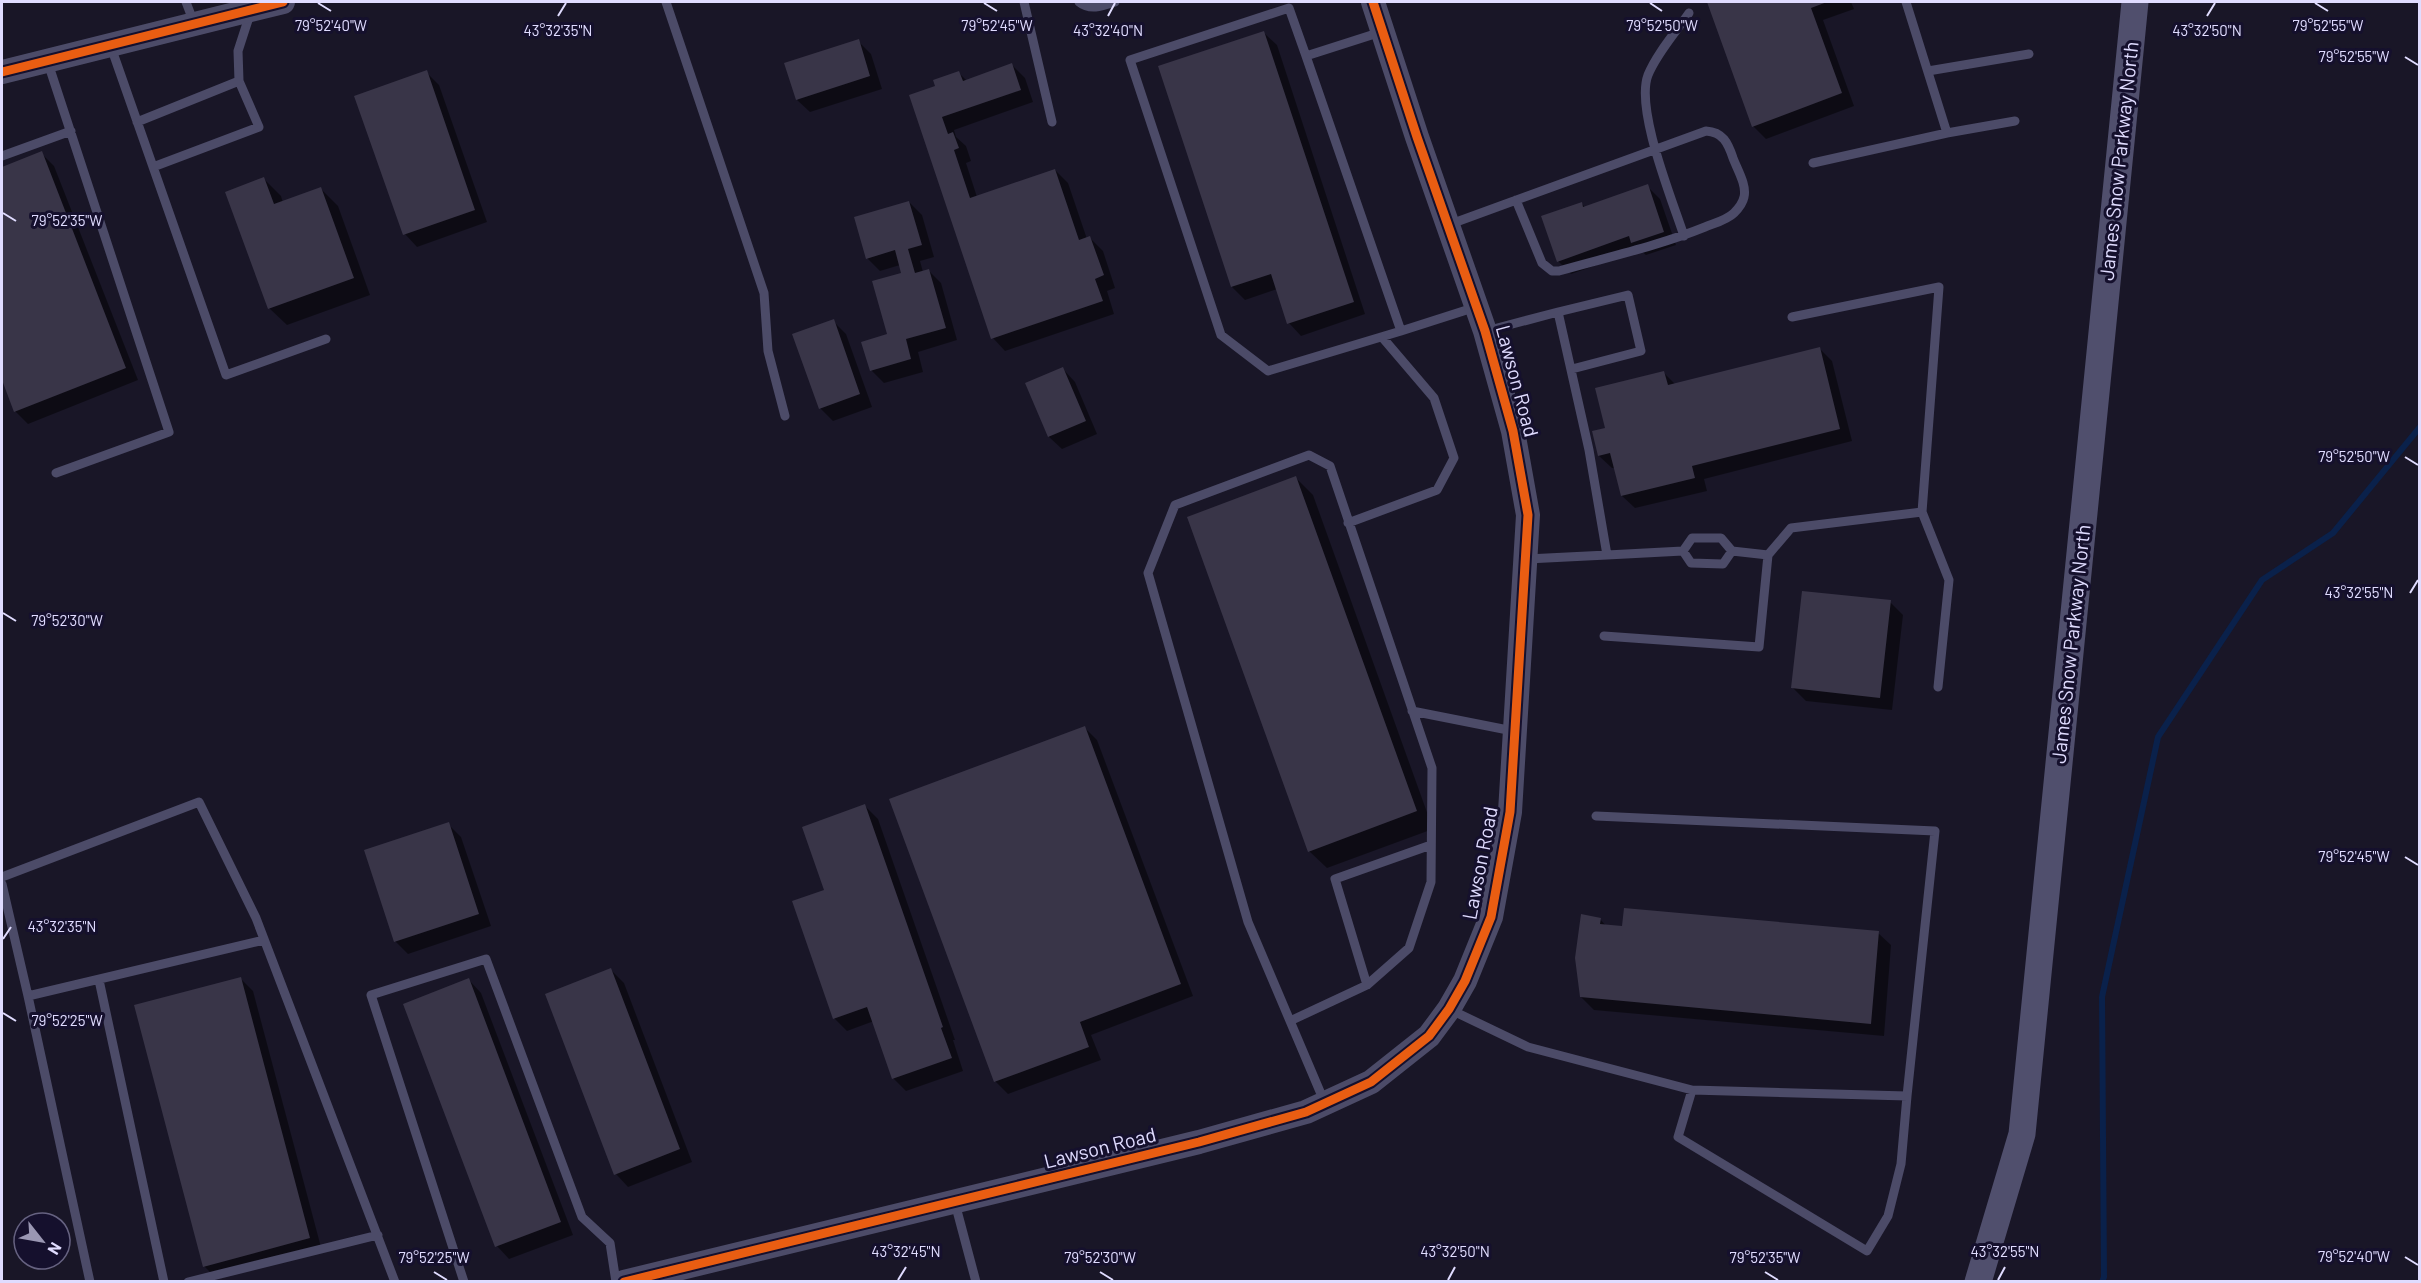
<svg xmlns="http://www.w3.org/2000/svg" width="2421" height="1283" font-family="Barlow,sans-serif">
	<style>
		.shadow { fill: #0007 }
		.lines { fill: none; stroke-linecap: round; stroke-linejoin: round }
		.stream { stroke: #0a214b; stroke-width: 6 }
		.building { fill: #393548 }
		.service { stroke: #4c4b68; stroke-width: 9 }
		.tertiary { stroke: #4c4b68; stroke-width: 24 }
		.secondary { stroke: #504f6d; stroke-width: 27 }
		.cycleway-casing { stroke: #15102d; stroke-width: 13 }
		.cycleway { stroke: #e95d12; stroke-width: 9 }
		.ticks { fill: none; stroke: #e0dcff; stroke-width: 2 }
		.labels { text-anchor: middle; stroke-width: 6; stroke-linejoin: round; paint-order: stroke }
		.street-label { font-size: 20px; fill: #e0dcff; stroke: #15102d }
		.ticks-label { font-size: 15px; text-anchor: middle; fill: #e0dcff; stroke: #15102d; stroke-width: 6; stroke-linejoin: round; paint-order: stroke }
	</style>
	<rect width="100%" height="100%" fill="#191627"/>
	<!-- shadow -->
	<path class="shadow" d="M 1708,2 L 1851,2 L 1854,9 L 1823,20 L 1854,106 L 1766,139 L 1753,126 Z
		M 1264,33 L 1277,45 L 1365,314 L 1301,336 L 1289,323 L 1277,289 L 1245,300 L 1232,287 L 1160,67 Z
		M 858,41 L 871,54 L 882,89 L 810,112 L 797,100 Z
		M 1012,65 L 1025,78 L 1033,102 L 954,130 L 956,137 L 966,146 L 971,161 L 966,163 L 977,197 L 1055,170 L 1068,183 L 1087,239 L 1090,238 L 1103,251 L 1115,288 L 1107,291 L 1114,314 L 1005,351 L 993,338 L 910,96 L 937,87 L 959,73 L 967,81 Z
		M 426,72 L 439,85 L 487,222 L 417,247 L 405,234 L 356,97 Z
		M 41,153 L 54,166 L 138,380 L 28,424 L 15,411 L 2,376 L 2,168 Z
		M 264,179 L 281,196 L 283,203 L 321,189 L 338,206 L 370,295 L 287,325 L 269,308 Z
		M 1647,186 L 1660,199 L 1676,245 L 1646,255 L 1640,250 L 1571,274 L 1558,261 L 1581,203 L 1586,208 Z
		M 909,202 L 922,215 L 934,257 L 920,261 L 923,272 L 928,270 L 941,283 L 957,340 L 918,352 L 923,372 L 884,383 L 871,370 L 889,335 L 903,274 L 900,265 L 880,271 L 867,258 Z
		M 833,321 L 846,334 L 872,407 L 833,421 L 820,408 Z
		M 1819,348 L 1832,361 L 1852,441 L 1704,479 L 1707,491 L 1635,508 L 1622,496 L 1615,468 L 1612,468 L 1599,456 L 1607,429 L 1663,372 L 1676,385 Z
		M 1063,369 L 1075,382 L 1097,434 L 1062,449 L 1049,437 L 1027,384 Z
		M 1296,478 L 1313,495 L 1433,829 L 1327,868 L 1309,851 Z
		M 1890,602 L 1903,615 L 1892,710 L 1806,701 L 1793,688 Z
		M 1084,727 L 1097,740 L 1193,996 L 1091,1035 L 1101,1060 L 1008,1094 L 995,1081 Z
		M 865,806 L 878,819 L 955,1040 L 953,1040 L 963,1071 L 906,1091 L 893,1078 L 874,1021 L 847,1031 L 834,1018 L 826,891 Z
		M 448,824 L 461,837 L 491,926 L 408,954 L 395,941 Z
		M 1600,919 L 1607,927 L 1878,933 L 1891,945 L 1884,1036 L 1594,1010 L 1581,997 Z
		M 611,970 L 624,983 L 692,1162 L 628,1187 L 616,1174 Z
		M 240,978 L 253,991 L 322,1251 L 217,1279 L 204,1266 Z
		M 469,980 L 481,993 L 573,1235 L 509,1259 L 497,1246 Z"/>
	<g class="lines">
		<!-- stream -->
		<path class="stream" d="M 2102,1282 L 2104,1277 L 2102,997 L 2158,737 L 2262,580 L 2333,533 L 2420,427"/>
	</g>
	<!-- building -->
	<path class="building" d="M 1707,2 L 1827,2 L 1811,8 L 1842,93 L 1752,127 Z
		M 1264,31 L 1354,302 L 1287,324 L 1271,274 L 1231,287 L 1158,66 Z
		M 859,39 L 870,76 L 796,100 L 784,63 Z
		M 1012,63 L 1021,90 L 942,117 L 948,134 L 953,132 L 959,148 L 954,150 L 970,198 L 1055,169 L 1079,240 L 1090,236 L 1104,275 L 1095,279 L 1103,301 L 991,339 L 909,95 L 935,86 L 933,80 L 959,71 L 963,81 Z
		M 427,70 L 475,210 L 403,235 L 354,96 Z
		M 42,151 L 126,368 L 14,412 L 2,380 L 2,167 Z
		M 264,177 L 274,204 L 321,187 L 354,278 L 268,309 L 225,192 Z
		M 1648,184 L 1664,232 L 1631,243 L 1629,236 L 1557,262 L 1541,216 L 1582,202 L 1583,207 Z
		M 909,201 L 922,245 L 908,249 L 915,273 L 929,269 L 946,328 L 906,339 L 911,359 L 870,371 L 861,342 L 887,334 L 872,281 L 901,273 L 895,250 L 866,259 L 854,217 Z
		M 834,319 L 860,394 L 819,409 L 792,334 Z
		M 1820,347 L 1840,429 L 1692,466 L 1695,478 L 1621,496 L 1610,453 L 1598,456 L 1592,431 L 1605,428 L 1595,388 L 1664,371 L 1668,385 Z
		M 1063,367 L 1086,421 L 1048,437 L 1025,383 Z
		M 1296,476 L 1417,811 L 1308,852 L 1187,517 Z
		M 1802,591 L 1891,600 L 1880,698 L 1791,688 Z
		M 1085,726 L 1181,984 L 1080,1022 L 1089,1047 L 994,1082 L 889,799 Z
		M 865,804 L 943,1027 L 941,1028 L 952,1058 L 892,1079 L 867,1007 L 833,1019 L 792,901 L 824,890 L 802,827 Z
		M 449,822 L 479,914 L 394,942 L 364,850 Z
		M 1624,908 L 1879,931 L 1871,1024 L 1580,997 L 1575,958 L 1581,914 L 1601,918 L 1600,924 L 1622,926 Z
		M 611,968 L 680,1149 L 614,1175 L 545,994 Z
		M 241,977 L 310,1238 L 203,1267 L 134,1005 Z
		M 469,978 L 561,1222 L 495,1247 L 403,1004 Z"/>
	<g class="lines">
		<!-- service -->
		<path class="service" d="M 186,2 L 194,23
			M 666,2 L 764,293 L 768,351 L 785,416
			M 1024,2 L 1052,122
			M 1079,2 C 1090,11 1103,6 1115,2
			M 1381,32 L 1306,56 L 1401,331 L 1476,307
			M 111,47 L 226,375 L 326,339
			M 1306,56 L 1289,8 L 1130,60 L 1221,335 L 1268,371 L 1401,331
			M 48,63 L 169,432 L 56,473
			M 1928,71 L 2029,54
			M 239,81 L 238,51 L 250,14
			M 137,122 L 239,81 L 259,127 L 153,167
			M 1947,133 L 2015,121
			M 2,156 L 71,131
			M 1813,163 L 1947,133 L 1906,2
			M 1448,225 L 1706,131 C 1723,132 1728,143 1733,158 C 1737,169 1747,185 1744,197 C 1743,202 1738,209 1734,213 C 1727,220 1715,223 1705,227 C 1658,246 1608,257 1559,271 L 1552,271 L 1542,263 L 1516,200
			M 1684,236 C 1672,199 1635,109 1648,75 C 1657,53 1676,32 1689,13
			M 1558,312 L 1628,295 L 1641,351 L 1572,369
			M 1486,331 L 1558,312 L 1589,450 L 1607,555 L 1527,559
			M 1922,512 L 1949,580 L 1938,687
			M 1348,523 L 1437,490 L 1454,458 L 1434,398 L 1382,337
			M 1607,555 L 1683,551 L 1692,538 L 1721,538 L 1732,551 L 1723,564 L 1691,563 L 1683,551
			M 1768,555 L 1791,528 L 1922,512 L 1939,287 L 1792,317
			M 1604,636 L 1759,647 L 1768,555 L 1732,551
			M 1412,711 L 1513,731
			M 2,877 L 199,802 L 256,918 L 395,1282
			M 2,884 L 28,996 L 90,1282
			M 99,980 L 164,1282
			M 1367,985 L 1335,879 L 1431,845
			M 28,996 L 264,940
			M 1449,1009 L 1528,1047 L 1692,1090 L 1907,1096 L 1935,831 L 1596,816
			M 1290,1021 L 1367,985 L 1409,948 L 1431,882 L 1432,768 L 1330,466 L 1309,455 L 1175,505 L 1148,573 L 1248,922 L 1324,1101
			M 1692,1090 L 1678,1137 L 1867,1251 L 1888,1216 L 1901,1164 L 1907,1096
			M 955,1203 L 976,1282
			M 188,1282 L 378,1235
			M 464,1282 L 371,995 L 486,959 L 582,1217 L 610,1243 L 616,1282"/>
		<!-- tertiary -->
		<path class="tertiary" d="M 2,72 L 283,2
			M 624,1282 L 1199,1142 L 1306,1112 L 1371,1082 L 1429,1036 L 1449,1009 L 1465,981 L 1491,917 L 1510,812 L 1528,515 L 1513,431 L 1485,331 L 1417,137 L 1373,2"/>
		<!-- secondary -->
		<path class="secondary" d="M 1978,1282 L 2022,1134 L 2135,2"/>
		<!-- cycleway casing -->
		<g class="cycleway-casing">
			<path id="cycleway" d="M 2,72 L 283,2
				M 624,1282 L 1199,1142 L 1306,1112 L 1371,1082 L 1429,1036 L 1449,1009 L 1465,981 L 1491,917 L 1510,812 L 1528,515 L 1513,431 L 1485,331 L 1417,137 L 1373,2"/>
		</g>
		<!-- cycleway -->
		<use href="#cycleway" class="cycleway"/>
	</g>
	<!-- ticks -->
	<path class="ticks" d="M 318,3 L 331,11M 984,3 L 997,11M 1650,3 L 1662,11M 2315,3 L 2328,11M 558,16 L 566,3M 1108,16 L 1115,3M 2207,16 L 2215,3M 2405,57 L 2418,65M 3,213 L 16,221M 2405,457 L 2418,465M 2410,593 L 2418,580M 3,613 L 16,621M 2405,857 L 2418,865M 3,939 L 11,927M 3,1013 L 16,1021M 2405,1257 L 2418,1265M 434,1272 L 447,1280M 1100,1272 L 1113,1280M 1765,1272 L 1778,1280M 898,1280 L 906,1267M 1448,1280 L 1455,1267M 1998,1280 L 2005,1267"/>
	<g class="labels">
		<!-- street labels -->
		<g class="street-label">
			<text transform="translate(2119 161) rotate(-84)" y="7">James Snow Parkway North</text>
			<text transform="translate(1517 381) rotate(75)" y="7">Lawson Road</text>
			<text transform="translate(2071 644) rotate(-84)" y="7">James Snow Parkway North</text>
			<text transform="translate(1480 863) rotate(-79)" y="7">Lawson Road</text>
			<text transform="translate(1100 1148) rotate(-14)" y="7">Lawson Road</text>
		</g>
	</g>
	<g class="ticks-label">
		<text x="331" y="31">79°52'40"W</text>
		<text x="997" y="31">79°52'45"W</text>
		<text x="1662" y="31">79°52'50"W</text>
		<text x="2328" y="31">79°52'55"W</text>
		<text x="1108" y="36">43°32'40"N</text>
		<text x="558" y="36">43°32'35"N</text>
		<text x="2207" y="36">43°32'50"N</text>
		<text x="2354" y="62">79°52'55"W</text>
		<text x="67" y="226">79°52'35"W</text>
		<text x="2354" y="462">79°52'50"W</text>
		<text x="2359" y="598">43°32'55"N</text>
		<text x="67" y="626">79°52'30"W</text>
		<text x="2354" y="862">79°52'45"W</text>
		<text x="62" y="932">43°32'35"N</text>
		<text x="67" y="1026">79°52'25"W</text>
		<text x="906" y="1257">43°32'45"N</text>
		<text x="1455" y="1257">43°32'50"N</text>
		<text x="2005" y="1257">43°32'55"N</text>
		<text x="2354" y="1262">79°52'40"W</text>
		<text x="434" y="1263">79°52'25"W</text>
		<text x="1100" y="1263">79°52'30"W</text>
		<text x="1765" y="1263">79°52'35"W</text>
	</g>
	<!-- border -->
	<rect width="2421" height="1283" fill="none" stroke="#e0dcff" stroke-width="6"/>
	<!-- north arrow -->
	<g transform="translate(42 1241) rotate(121)"><circle r="28" fill="#15102d" stroke="#666281" stroke-width="1.5"/>
	<path d="M0-4.5L10 22L0 15L-10 22Z" fill="#9a97b3"/>
	<text y="-9" font-size="16" font-weight="bold" text-anchor="middle" fill="#e0dcff">N</text>
	</g>
</svg>
